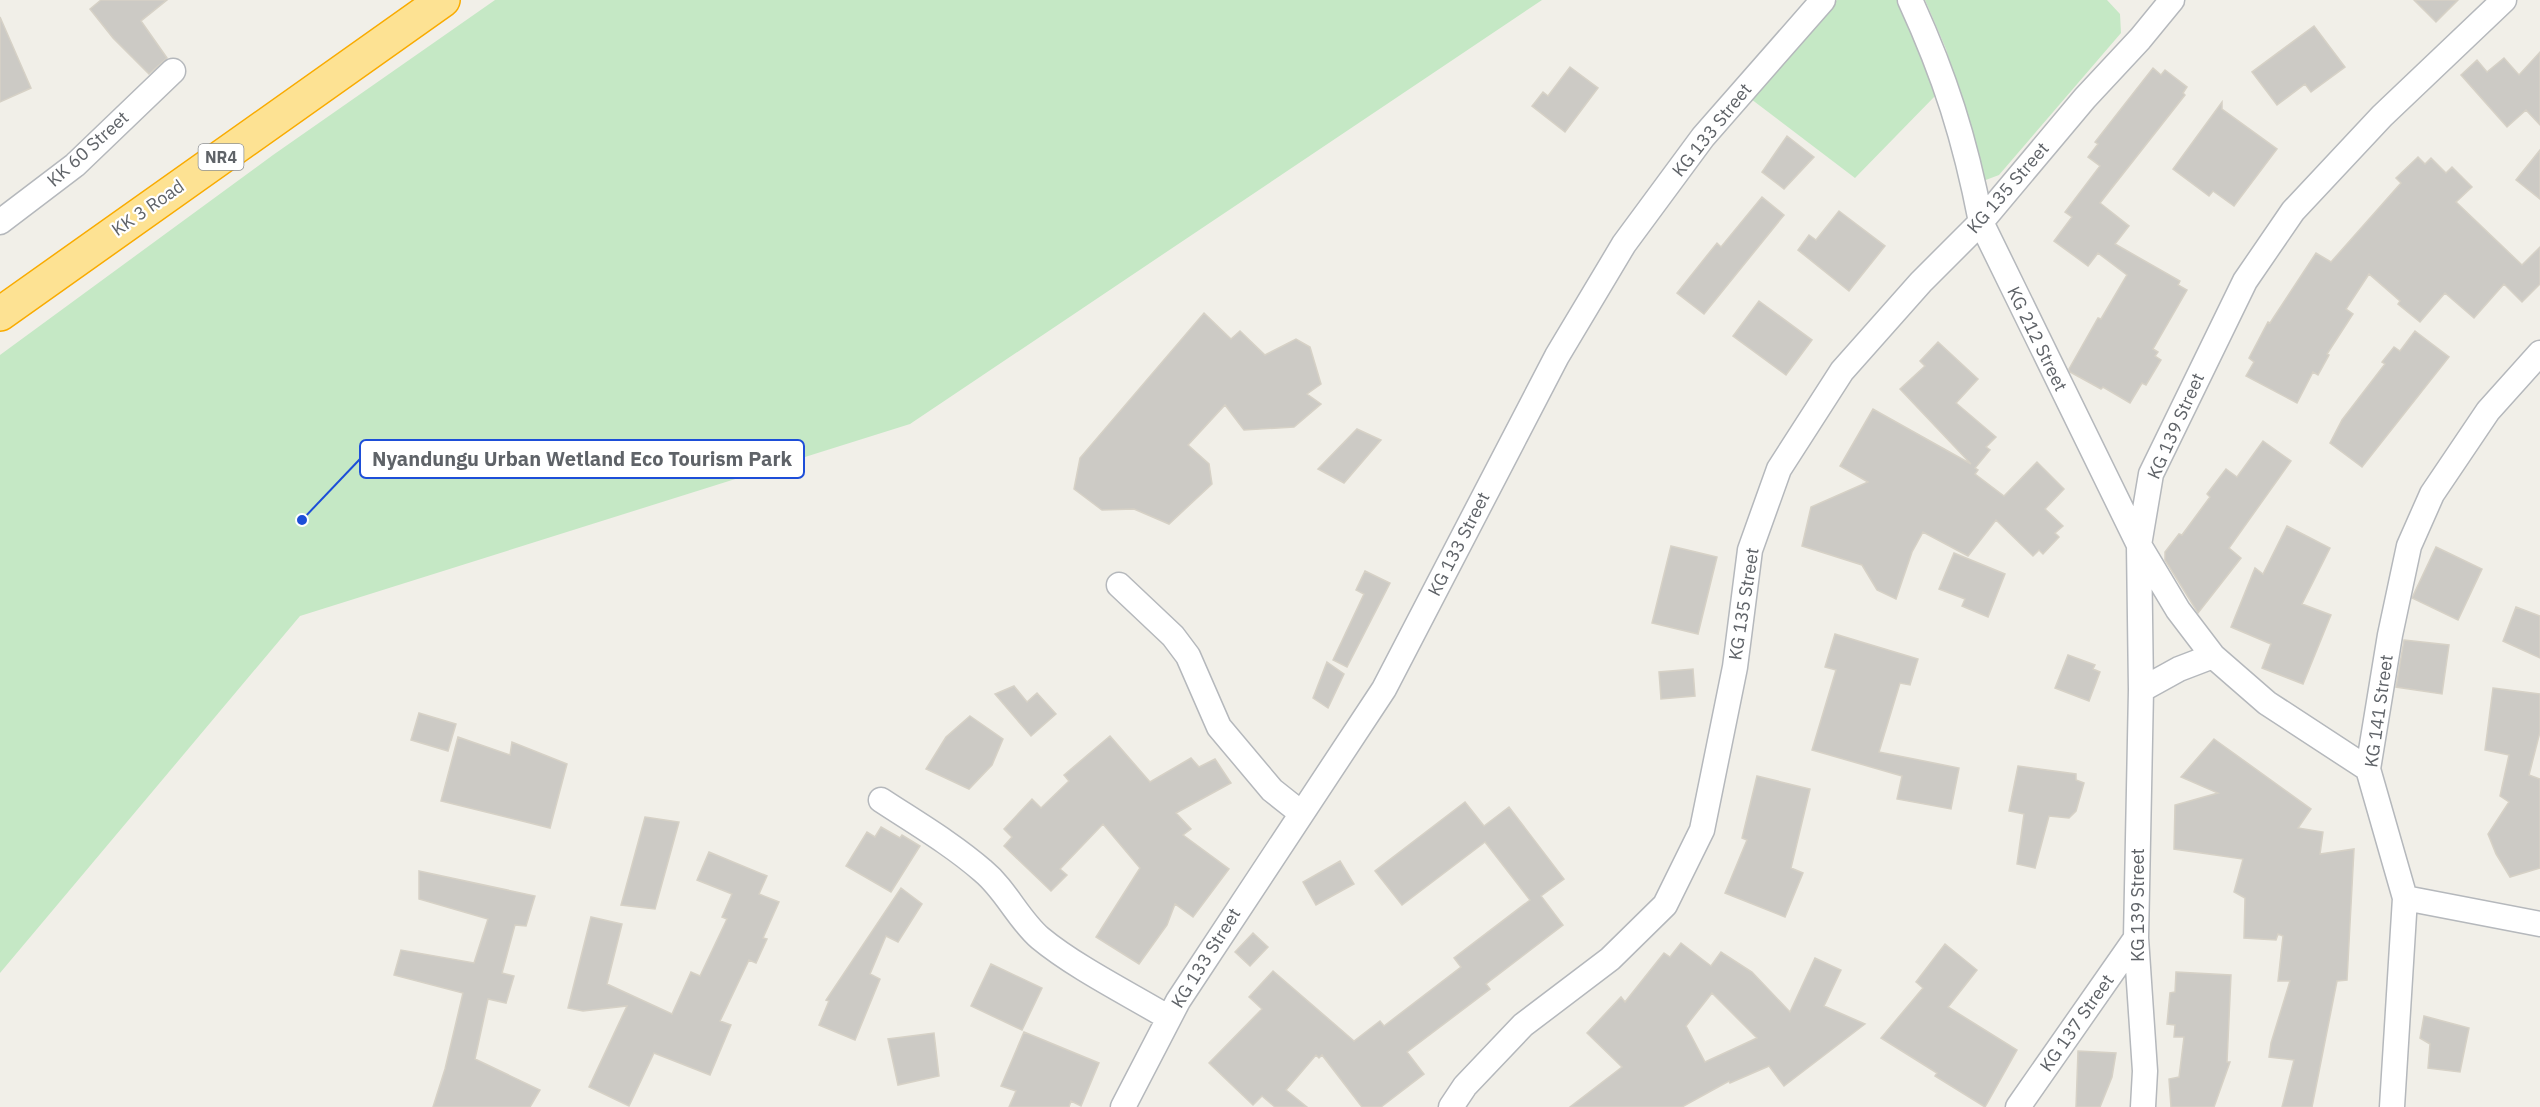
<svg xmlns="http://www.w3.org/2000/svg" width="2540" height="1107" font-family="'IBM Plex Sans',sans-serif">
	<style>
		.green { fill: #c5e8c5 }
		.building { fill: #cccac5; stroke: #d6d1c6; stroke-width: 1.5; fill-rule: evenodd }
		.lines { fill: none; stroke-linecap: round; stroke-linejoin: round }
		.minor-casing { stroke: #b5b8bc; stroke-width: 27 }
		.highway-casing { stroke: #f9ab00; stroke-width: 36 }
		.minor { stroke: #fff; stroke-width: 24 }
		.highway { stroke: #fde293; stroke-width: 33 }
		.labels { text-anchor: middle; stroke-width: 4.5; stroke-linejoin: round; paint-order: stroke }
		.shield { fill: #fff; stroke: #8f9295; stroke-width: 1.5 }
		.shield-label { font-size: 16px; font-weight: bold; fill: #5f6368 }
		.street-label { font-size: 18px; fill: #5f6368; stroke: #fff }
		.leader { fill: none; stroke: #1d4ed8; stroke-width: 2 }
		.callout-dot { fill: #1d4ed8; stroke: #fff; stroke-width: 2 }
		.callout { fill: #fff; stroke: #1d4ed8; stroke-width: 2 }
		.callout-label { font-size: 20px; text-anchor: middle; font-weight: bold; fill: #5f6368 }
	</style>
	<rect width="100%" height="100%" fill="#f1efe8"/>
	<!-- green -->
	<path class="green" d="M 495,0 L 1542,0 L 910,424 L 300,616 L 0,973 L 0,355 L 273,155 Z
		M 1837,0 L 1901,0 L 1936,95 L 1855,178 L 1751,99 Z
		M 1925,0 L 2107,0 L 2120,14 L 2121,33 L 1999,175 L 1983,181 L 1946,49 Z"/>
	<!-- building -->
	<path class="building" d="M 101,0 L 167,0 L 141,21 L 167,58 L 149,74 L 113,38 L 90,9 Z
		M 2414,0 L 2458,0 L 2436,22 Z
		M 0,17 L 31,88 L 0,102 Z
		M 2314,26 L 2345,67 L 2311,92 L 2305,84 L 2277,105 L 2252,72 Z
		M 2540,52 L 2540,125 L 2526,110 L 2507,127 L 2461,75 L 2477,60 L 2487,72 L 2504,58 L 2519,75 Z
		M 1570,67 L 1598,88 L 1565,132 L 1532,106 L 1543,92 L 1548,96 Z
		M 2153,68 L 2161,75 L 2165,70 L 2187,87 L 2183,93 L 2185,95 L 2100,203 L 2129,226 L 2115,244 L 2180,281 L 2178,285 L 2187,290 L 2153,349 L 2158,352 L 2155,356 L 2161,360 L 2146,385 L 2142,383 L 2130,403 L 2103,387 L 2101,389 L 2070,372 L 2069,369 L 2098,318 L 2101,319 L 2127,275 L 2098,253 L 2088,266 L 2054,241 L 2072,217 L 2065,212 L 2100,166 L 2088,157 L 2098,144 L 2095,142 Z
		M 2222,102 L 2222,109 L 2277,149 L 2234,206 L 2213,191 L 2209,196 L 2173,169 Z
		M 1787,136 L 1814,157 L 1784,189 L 1762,172 Z
		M 2540,150 L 2540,199 L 2516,180 Z
		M 2418,157 L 2425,164 L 2431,158 L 2446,173 L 2452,167 L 2472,187 L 2456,202 L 2522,265 L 2540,247 L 2540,284 L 2522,302 L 2504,284 L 2474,318 L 2445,293 L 2420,322 L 2398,304 L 2400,301 L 2369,274 L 2346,309 L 2353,314 L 2327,354 L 2329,355 L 2318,375 L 2313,372 L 2297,403 L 2246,376 L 2254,362 L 2249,358 L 2268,322 L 2270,323 L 2316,253 L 2331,262 L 2401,183 L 2396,178 Z
		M 1762,197 L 1784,215 L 1704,314 L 1677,293 L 1717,243 L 1721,247 Z
		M 1839,211 L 1885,246 L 1849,291 L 1798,250 L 1809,235 L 1816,240 Z
		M 1759,301 L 1812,340 L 1786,375 L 1733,336 Z
		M 1204,313 L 1231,339 L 1240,331 L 1265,355 L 1296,339 L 1310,347 L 1321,384 L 1307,394 L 1321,404 L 1294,427 L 1244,430 L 1225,405 L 1188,445 L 1209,464 L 1212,484 L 1169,524 L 1134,509 L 1102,510 L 1074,489 L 1080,458 Z
		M 2415,331 L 2449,357 L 2362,467 L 2330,443 L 2342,420 L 2385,364 L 2382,362 L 2394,347 L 2400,351 Z
		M 1938,342 L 1978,379 L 1956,403 L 1996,437 L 1986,447 L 1990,450 L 1975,468 L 1978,470 L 1975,474 L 2004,496 L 2037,462 L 2064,489 L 2045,509 L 2063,526 L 2055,533 L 2059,537 L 2043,554 L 2039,550 L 2033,556 L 1996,520 L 1968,556 L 1923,532 L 1912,552 L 1896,599 L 1877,590 L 1862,565 L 1802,546 L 1811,507 L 1868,482 L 1840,466 L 1873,409 L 1971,464 L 1900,389 L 1925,366 L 1920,361 Z
		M 1357,429 L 1381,440 L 1344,483 L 1318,469 Z
		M 2263,441 L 2291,461 L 2229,548 L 2241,558 L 2198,613 L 2165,560 L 2165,552 L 2179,534 L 2182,535 L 2210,497 L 2207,494 L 2226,469 L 2237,477 Z
		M 2287,526 L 2330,548 L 2302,604 L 2331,615 L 2303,684 L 2262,668 L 2271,644 L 2231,627 L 2255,568 L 2263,574 Z
		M 1671,546 L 1717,557 L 1698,634 L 1652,623 Z
		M 2436,547 L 2482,569 L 2458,620 L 2412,598 Z
		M 1954,553 L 2005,574 L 1988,617 L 1962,606 L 1965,599 L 1939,589 Z
		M 1365,571 L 1390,583 L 1347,667 L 1333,660 L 1364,594 L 1356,590 Z
		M 2516,607 L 2540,616 L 2540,658 L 2503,641 Z
		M 1835,634 L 1918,659 L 1910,685 L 1900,683 L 1879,752 L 1959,768 L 1951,809 L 1897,799 L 1902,776 L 1812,750 L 1836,670 L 1825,667 Z
		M 2404,640 L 2449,645 L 2442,694 L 2396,687 Z
		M 2068,655 L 2095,665 L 2093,669 L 2100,672 L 2089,701 L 2055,688 Z
		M 1327,662 L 1344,674 L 1328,708 L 1313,698 Z
		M 1693,669 L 1695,696 L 1661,699 L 1659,672 Z
		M 1014,686 L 1027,702 L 1037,693 L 1056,714 L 1031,736 L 995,694 Z
		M 2493,688 L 2540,694 L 2540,732 L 2529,775 L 2540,779 L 2540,868 L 2510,877 L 2496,854 L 2488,834 L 2509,802 L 2500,796 L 2509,755 L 2485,750 Z
		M 419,713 L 456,724 L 448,751 L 411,740 Z
		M 970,716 L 1003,739 L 992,765 L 969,789 L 926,769 L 946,737 Z
		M 1110,736 L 1150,782 L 1191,758 L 1199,767 L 1215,759 L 1231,783 L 1176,813 L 1191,829 L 1183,835 L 1229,869 L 1193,917 L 1175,904 L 1167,925 L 1139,964 L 1096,937 L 1140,868 L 1103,824 L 1060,869 L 1067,875 L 1051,891 L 1004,846 L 1012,837 L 1004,829 L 1032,799 L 1041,808 L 1069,781 L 1064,775 Z
		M 458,737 L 510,755 L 512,742 L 567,764 L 550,828 L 441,801 Z
		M 2214,739 L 2311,809 L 2298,828 L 2323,832 L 2320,854 L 2354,849 L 2347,980 L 2337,981 L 2312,1107 L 2282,1107 L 2294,1060 L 2269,1057 L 2271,1043 L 2290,981 L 2278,981 L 2283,936 L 2278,934 L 2276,940 L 2244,938 L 2245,898 L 2234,892 L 2243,859 L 2174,849 L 2175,805 L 2218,793 L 2181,777 Z
		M 2018,766 L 2076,774 L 2076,780 L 2084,783 L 2076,811 L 2069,818 L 2049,816 L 2035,868 L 2017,864 L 2024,814 L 2009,811 Z
		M 1757,776 L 1810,789 L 1791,868 L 1803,873 L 1785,917 L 1725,893 L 1747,840 L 1742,838 Z
		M 1465,802 L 1484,826 L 1509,807 L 1564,879 L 1541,896 L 1563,925 L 1486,984 L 1490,989 L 1407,1052 L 1424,1074 L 1381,1107 L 1362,1107 L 1322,1055 L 1319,1058 L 1316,1055 L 1286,1090 L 1307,1107 L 1275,1107 L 1262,1096 L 1253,1105 L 1209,1063 L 1262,1009 L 1249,997 L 1273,971 L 1354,1041 L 1380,1021 L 1384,1026 L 1461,967 L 1454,958 L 1530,900 L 1485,842 L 1402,905 L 1375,871 Z
		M 645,817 L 679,822 L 655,909 L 621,905 Z
		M 881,827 L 900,838 L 902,835 L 920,846 L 891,892 L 846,866 L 867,832 L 875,837 Z
		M 709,852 L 767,876 L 759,894 L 779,902 L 763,938 L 767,939 L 756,963 L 749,960 L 720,1021 L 731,1025 L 710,1075 L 654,1053 L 629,1106 L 589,1087 L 627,1006 L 583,1011 L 568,1008 L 591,917 L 622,924 L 607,984 L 672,1014 L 691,972 L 700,976 L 727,919 L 722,917 L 732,894 L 697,880 Z
		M 1340,861 L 1354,884 L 1316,905 L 1303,882 Z
		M 419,871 L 535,896 L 526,926 L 515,925 L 502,973 L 514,976 L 506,1003 L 488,999 L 475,1059 L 540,1090 L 530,1107 L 433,1107 L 445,1069 L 463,993 L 394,975 L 401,950 L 474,963 L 488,919 L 419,899 Z
		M 901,888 L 922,904 L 898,942 L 886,936 L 870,974 L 880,979 L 855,1040 L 819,1025 L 829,1001 L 826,1000 Z
		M 1253,933 L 1268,947 L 1250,966 L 1235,952 Z
		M 1681,943 L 1711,966 L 1721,952 L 1752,972 L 1790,1012 L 1815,958 L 1841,970 L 1824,1006 L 1865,1024 L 1784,1086 L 1769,1066 L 1730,1083 L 1729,1081 L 1682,1107 L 1570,1107 L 1622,1067 L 1587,1033 L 1621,997 L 1625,1002 L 1664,953 L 1670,957 ZM 1712,993 L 1757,1038 L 1705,1062 L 1686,1026 Z
		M 1945,944 L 1977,970 L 1948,1007 L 2017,1050 L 1985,1107 L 1935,1076 L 1937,1073 L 1881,1038 L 1923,988 L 1916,982 Z
		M 991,964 L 1042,988 L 1022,1030 L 971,1006 Z
		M 2176,972 L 2231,975 L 2227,1062 L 2230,1062 L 2214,1107 L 2171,1107 L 2169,1079 L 2179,1077 L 2184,1037 L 2174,1037 L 2175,1025 L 2167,1024 L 2170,993 L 2175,992 Z
		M 2424,1016 L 2469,1028 L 2460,1072 L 2428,1068 L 2430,1044 L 2420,1038 Z
		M 1024,1032 L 1099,1063 L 1081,1106 L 1071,1101 L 1069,1107 L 1009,1107 L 1016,1091 L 1001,1086 Z
		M 934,1033 L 939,1076 L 898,1085 L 888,1039 Z
		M 2078,1051 L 2116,1053 L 2112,1077 L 2100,1107 L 2076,1107 Z"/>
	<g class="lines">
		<!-- minor casing -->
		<g class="minor-casing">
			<path id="minor" d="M 1910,0 C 1945,76 1965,139 1981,222 L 2139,545 L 2178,610 L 2213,656 L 2267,703 L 2368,769
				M 0,222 L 75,165 L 173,71
				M 1119,585 L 1173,636 L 1188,656 L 1219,727 L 1272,790 L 1301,813
				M 2141,690 L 2179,669 L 2213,656
				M 881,800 C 916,823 952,844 983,871 C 1006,890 1018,919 1040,938 C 1075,967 1129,994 1169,1018
				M 2405,898 L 2540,924
				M 1123,1107 L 1178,1001 L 1384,689 L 1557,356 L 1624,244 L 1703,137 L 1823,0
				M 1451,1107 L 1465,1086 L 1523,1025 L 1610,959 L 1665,905 L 1702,830 L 1735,667 L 1750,550 L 1779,469 L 1842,371 L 1921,282 L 1981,222 L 2085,98 L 2140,39 L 2172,0
				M 2018,1107 L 2136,938
				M 2143,1107 L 2145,1071 L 2136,938 L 2141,690 L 2139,545 L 2151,474 L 2245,281 L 2293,211 L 2382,116 L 2504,0
				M 2392,1107 L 2405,898 L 2368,769 L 2390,635 L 2409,546 L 2432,494 L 2488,411 L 2540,353"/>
		</g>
		<!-- highway casing -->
		<g class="highway-casing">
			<path id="highway" d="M 0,314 L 443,0"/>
		</g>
		<!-- minor -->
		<use href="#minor" class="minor"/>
		<!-- highway -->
		<use href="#highway" class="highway"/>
	</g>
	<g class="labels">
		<!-- shield labels -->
		<rect class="shield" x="198.5" y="144" width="45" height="26" rx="4.5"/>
		<g class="shield-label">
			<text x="221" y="163">NR4</text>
		</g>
		<!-- street labels -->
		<g class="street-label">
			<text transform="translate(1712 130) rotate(-51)" y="6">KG 133 Street</text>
			<text transform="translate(88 149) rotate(-42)" y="6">KK 60 Street</text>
			<text transform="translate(2008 188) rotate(-49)" y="6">KG 135 Street</text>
			<text transform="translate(148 208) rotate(-35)" y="6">KK 3 Road</text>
			<text transform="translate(2037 339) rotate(64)" y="6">KG 212 Street</text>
			<text transform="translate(2176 426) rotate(-66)" y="6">KG 139 Street</text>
			<text transform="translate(1459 544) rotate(-63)" y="6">KG 133 Street</text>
			<text transform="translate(1744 604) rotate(-81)" y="6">KG 135 Street</text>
			<text transform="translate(2379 711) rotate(-82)" y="6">KG 141 Street</text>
			<text transform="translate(2138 905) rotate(-90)" y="6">KG 139 Street</text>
			<text transform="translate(1206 958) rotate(-58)" y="6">KG 133 Street</text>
			<text transform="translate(2077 1023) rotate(-55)" y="6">KG 137 Street</text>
		</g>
	</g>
	<!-- callouts -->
	<path class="leader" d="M302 520L360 459"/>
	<circle class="callout-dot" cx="302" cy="520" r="6"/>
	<rect class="callout" x="360" y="440" width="444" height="38" rx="6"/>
	<g class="callout-label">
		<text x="582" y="466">Nyandungu Urban Wetland Eco Tourism Park</text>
	</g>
</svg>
